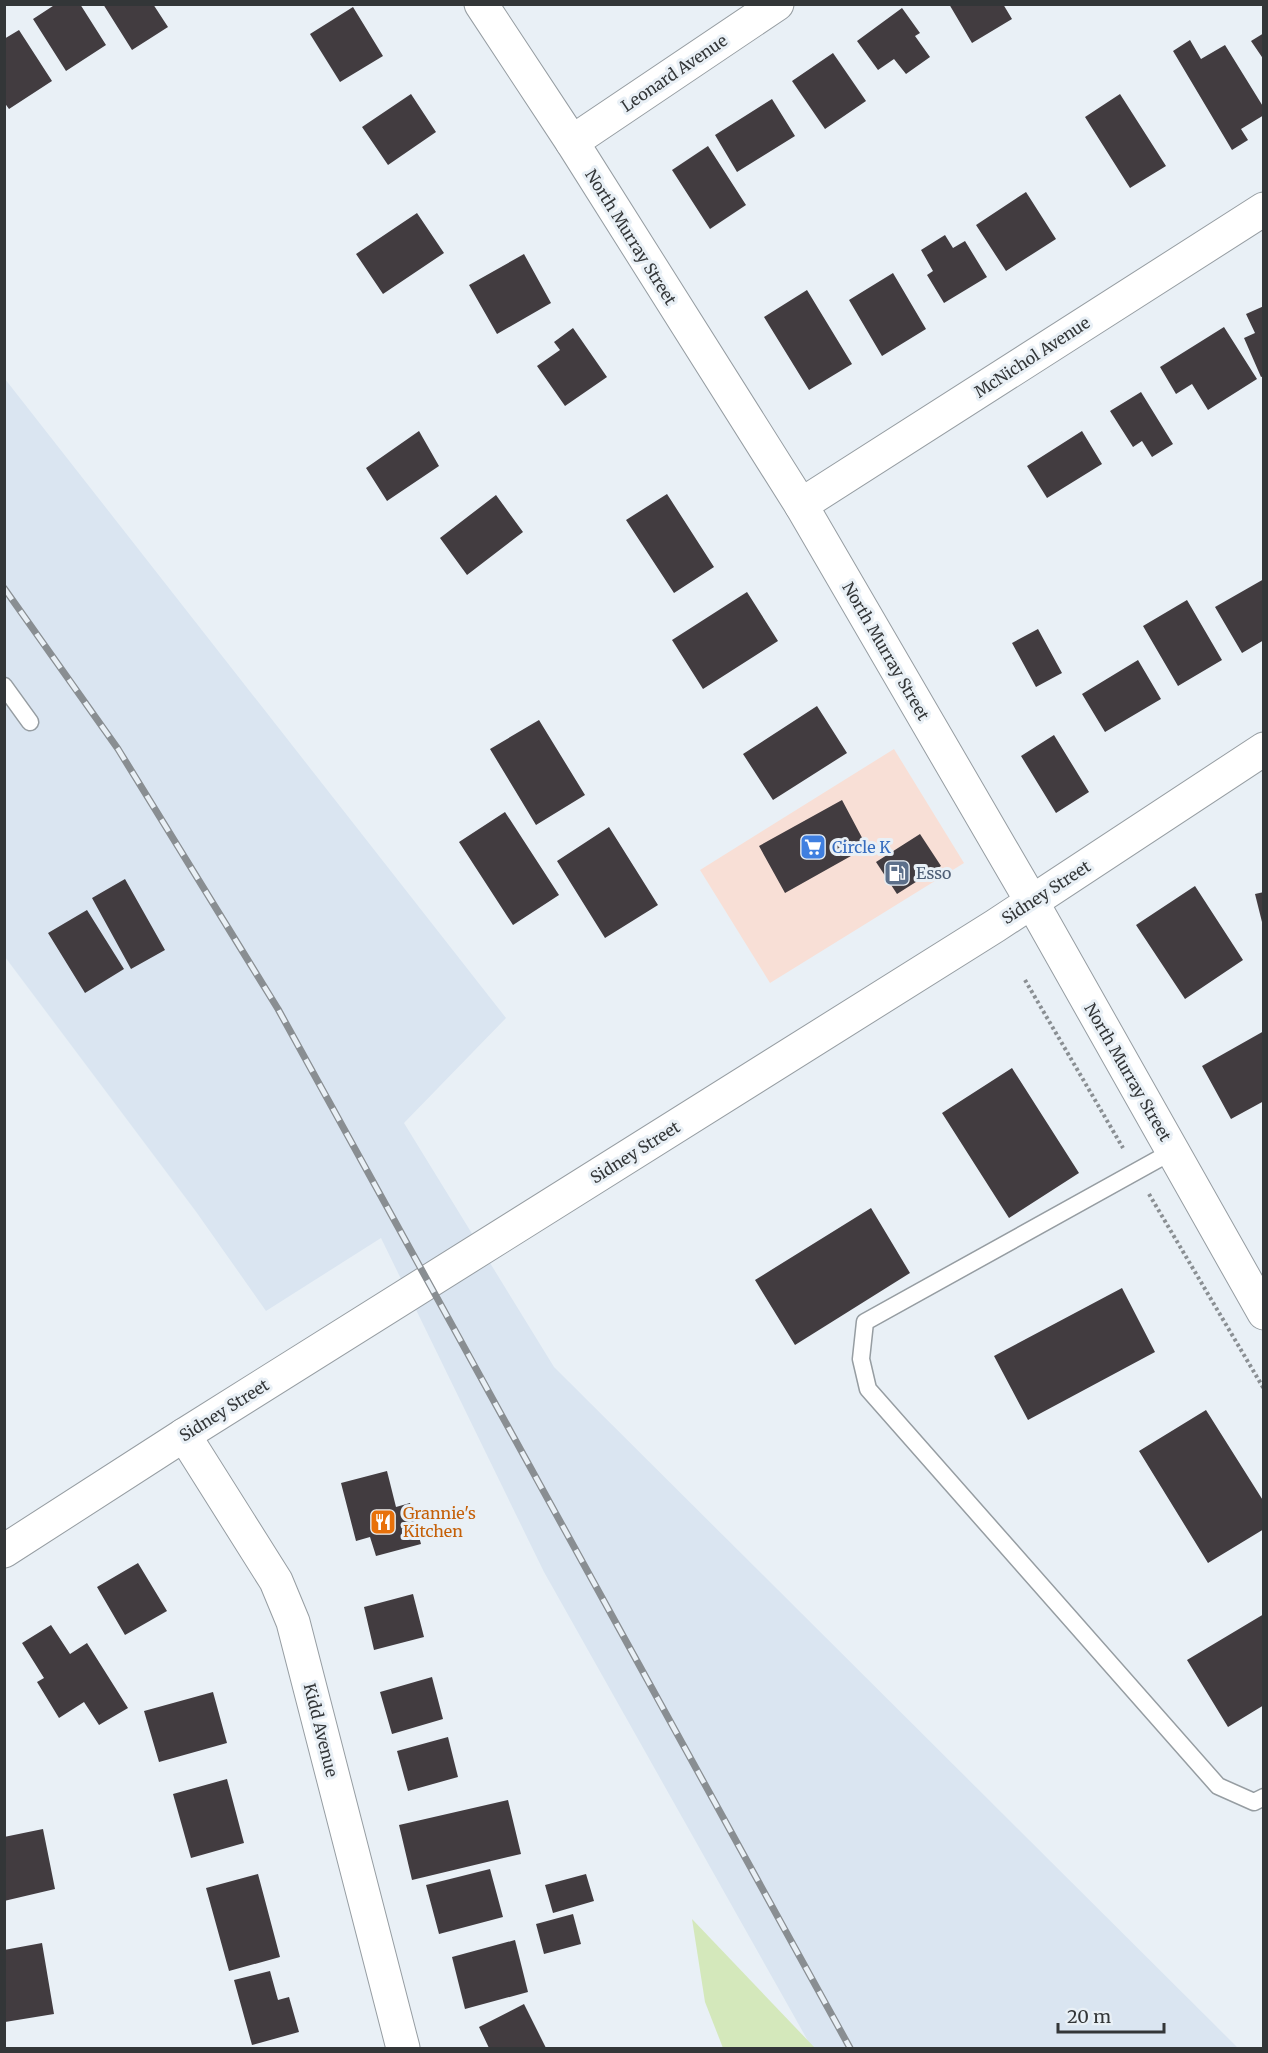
<svg xmlns="http://www.w3.org/2000/svg" width="1268" height="2053" font-family="Merriweather,serif">
	<style>
		.commercial { fill: #f8dfd6 }
		.built { fill: #dae5f1 }
		.green { fill: #d4e8bb }
		.building { fill: #423c40 }
		.lines { fill: none; stroke-linecap: round; stroke-linejoin: round }
		.service-casing { stroke: #969da2; stroke-width: 19 }
		.minor-casing { stroke: #969da2; stroke-width: 35 }
		.tertiary-casing { stroke: #969da2; stroke-width: 35 }
		.secondary-casing { stroke: #969da2; stroke-width: 35 }
		.path { stroke: #8a8f93; stroke-width: 4; stroke-dasharray: 3 3; stroke-linecap: butt }
		.service { stroke: #fff; stroke-width: 16 }
		.minor { stroke: #fff; stroke-width: 33 }
		.tertiary { stroke: #fff; stroke-width: 33 }
		.secondary { stroke: #fff; stroke-width: 33 }
		.rail-casing { stroke: #898e92; stroke-width: 7 }
		.rail { stroke: #e9f0f6; stroke-width: 4.5; stroke-dasharray: 14; stroke-linecap: butt }
		.labels { text-anchor: middle; stroke-width: 6; stroke-linejoin: round; paint-order: stroke }
		.street-label { font-size: 16px; fill: #333638; stroke: #e9f0f6 }
		.shop-label { font-size: 16px; fill: #366cbe; stroke: #e9f0f6; text-anchor: start }
		.service-label { font-size: 16px; fill: #4e5e75; stroke: #e9f0f6; text-anchor: start }
		.food-label { font-size: 16px; fill: #c56008; stroke: #e9f0f6; text-anchor: start }
	</style>
	<rect width="100%" height="100%" fill="#e9f0f6"/>
	<!-- commercial -->
	<path class="commercial" d="M 894,749 L 964,863 L 770,983 L 700,870 Z"/>
	<!-- built -->
	<path class="built" d="M 5,379 L 506,1018 L 404,1123 L 554,1367 L 1238,2048 L 812,2048 L 544,1572 L 381,1238 L 266,1311 L 197,1213 L 5,957 Z"/>
	<!-- green -->
	<path class="green" d="M 692,1919 L 815,2048 L 723,2048 L 705,2002 Z"/>
	<!-- building -->
	<path class="building" d="M 56,4 L 80,4 L 106,45 L 66,71 L 33,19 Z
		M 103,4 L 153,4 L 168,27 L 132,50 Z
		M 949,4 L 1003,4 L 1012,19 L 972,43 Z
		M 353,7 L 383,56 L 340,82 L 310,34 Z
		M 902,8 L 920,33 L 915,36 L 930,57 L 906,74 L 894,59 L 878,70 L 857,41 Z
		M 19,30 L 52,81 L 9,109 L 4,102 L 4,39 Z
		M 1264,33 L 1264,60 L 1251,41 Z
		M 1190,40 L 1201,59 L 1225,45 L 1264,108 L 1264,115 L 1241,129 L 1248,140 L 1232,150 L 1173,51 Z
		M 833,53 L 866,101 L 825,129 L 792,81 Z
		M 411,94 L 436,132 L 388,165 L 362,127 Z
		M 1120,94 L 1166,166 L 1130,188 L 1085,117 Z
		M 772,99 L 795,136 L 737,172 L 715,135 Z
		M 708,146 L 746,205 L 710,229 L 672,170 Z
		M 1026,192 L 1056,239 L 1006,271 L 976,225 Z
		M 417,213 L 444,253 L 383,294 L 356,254 Z
		M 945,235 L 953,248 L 965,241 L 987,277 L 944,303 L 927,275 L 933,271 L 921,250 Z
		M 524,254 L 551,303 L 497,334 L 469,285 Z
		M 893,273 L 926,329 L 882,356 L 849,300 Z
		M 807,290 L 852,364 L 809,390 L 764,317 Z
		M 1264,306 L 1264,376 L 1261,377 L 1244,338 L 1255,333 L 1246,314 Z
		M 1224,327 L 1257,379 L 1208,410 L 1192,384 L 1176,394 L 1160,367 Z
		M 573,328 L 607,377 L 565,406 L 537,366 L 560,350 L 554,342 Z
		M 1141,392 L 1173,444 L 1152,457 L 1142,441 L 1133,447 L 1110,411 Z
		M 419,431 L 439,466 L 387,501 L 366,468 Z
		M 1082,431 L 1102,464 L 1047,498 L 1027,466 Z
		M 667,494 L 714,567 L 674,593 L 626,520 Z
		M 496,495 L 523,532 L 467,575 L 440,538 Z
		M 1264,579 L 1264,640 L 1242,653 L 1215,607 Z
		M 747,592 L 778,641 L 703,689 L 672,640 Z
		M 1187,600 L 1222,660 L 1178,686 L 1143,626 Z
		M 1038,629 L 1062,673 L 1036,687 L 1012,643 Z
		M 1138,660 L 1161,699 L 1105,732 L 1082,694 Z
		M 817,706 L 847,753 L 773,800 L 743,754 Z
		M 539,720 L 585,795 L 536,825 L 490,749 Z
		M 1054,735 L 1089,792 L 1056,813 L 1021,756 Z
		M 842,800 L 867,847 L 785,893 L 759,846 Z
		M 505,812 L 559,895 L 513,925 L 459,842 Z
		M 609,827 L 658,905 L 605,938 L 557,861 Z
		M 920,834 L 941,866 L 897,894 L 876,862 Z
		M 125,879 L 165,950 L 131,969 L 92,898 Z
		M 1195,886 L 1243,960 L 1185,999 L 1136,925 Z
		M 1264,892 L 1264,925 L 1263,926 L 1255,894 Z
		M 87,910 L 124,969 L 85,993 L 48,933 Z
		M 1264,1031 L 1264,1101 L 1231,1119 L 1202,1066 Z
		M 1012,1068 L 1079,1173 L 1009,1218 L 942,1113 Z
		M 871,1208 L 910,1273 L 795,1345 L 755,1280 Z
		M 1122,1288 L 1155,1352 L 1028,1420 L 994,1356 Z
		M 1206,1410 L 1264,1502 L 1264,1529 L 1208,1563 L 1139,1451 Z
		M 387,1471 L 396,1507 L 410,1503 L 421,1544 L 376,1556 L 370,1537 L 356,1541 L 341,1483 Z
		M 138,1563 L 167,1611 L 125,1635 L 97,1587 Z
		M 413,1594 L 424,1637 L 374,1650 L 364,1607 Z
		M 1264,1614 L 1264,1705 L 1228,1727 L 1187,1660 Z
		M 51,1625 L 70,1654 L 87,1643 L 128,1708 L 99,1725 L 84,1702 L 59,1718 L 37,1682 L 44,1678 L 22,1643 Z
		M 432,1677 L 443,1719 L 392,1734 L 380,1692 Z
		M 213,1692 L 227,1743 L 159,1762 L 144,1711 Z
		M 448,1737 L 458,1777 L 408,1791 L 397,1751 Z
		M 227,1779 L 244,1843 L 191,1858 L 173,1794 Z
		M 508,1800 L 521,1854 L 412,1880 L 399,1825 Z
		M 43,1829 L 55,1889 L 4,1901 L 4,1837 Z
		M 490,1869 L 503,1917 L 439,1934 L 426,1885 Z
		M 258,1874 L 280,1957 L 229,1971 L 206,1888 Z
		M 586,1874 L 594,1901 L 553,1913 L 545,1885 Z
		M 573,1914 L 581,1944 L 544,1954 L 536,1924 Z
		M 515,1940 L 528,1992 L 465,2009 L 452,1957 Z
		M 42,1943 L 54,2014 L 5,2022 L 4,1950 Z
		M 270,1971 L 278,2000 L 289,1997 L 299,2032 L 252,2045 L 234,1980 Z
		M 524,2004 L 546,2048 L 489,2048 L 479,2027 Z"/>
	<g class="lines">
		<!-- service casing -->
		<g class="service-casing">
			<path id="service" d="M 4,686 L 30,722
				M 1173,1151 L 865,1322 L 861,1359 L 868,1389 L 1218,1786 L 1254,1802 L 1264,1797"/>
		</g>
		<!-- minor casing -->
		<g class="minor-casing">
			<path id="minor" d="M 572,142 L 777,4
				M 801,505 L 1264,209"/>
		</g>
		<!-- tertiary casing -->
		<g class="tertiary-casing">
			<path id="tertiary" d="M 481,4 L 572,142 L 801,505 L 1032,902 L 1264,1313
				M 184,1435 L 276,1581 L 293,1622 L 403,2048"/>
		</g>
		<!-- secondary casing -->
		<g class="secondary-casing">
			<path id="secondary" d="M 4,1551 L 184,1435 L 995,926 L 1264,749"/>
		</g>
		<!-- path -->
		<path class="path" d="M 1025,980 L 1123,1148
			M 1149,1194 L 1264,1389"/>
		<!-- service -->
		<use href="#service" class="service"/>
		<!-- minor -->
		<use href="#minor" class="minor"/>
		<!-- tertiary -->
		<use href="#tertiary" class="tertiary"/>
		<!-- secondary -->
		<use href="#secondary" class="secondary"/>
		<!-- rail casing -->
		<g class="rail-casing">
			<path id="rail" d="M 4,588 L 118,749 L 278,1009 L 850,2048"/>
		</g>
		<!-- rail -->
		<use href="#rail" class="rail"/>
	</g>
	<!-- icons -->
	<defs>
		<g id="supermarket-square" transform="scale(1.35)"><rect x="-9" y="-9" width="18" height="18" rx="4" fill="#3f7fe0" stroke="#e9f0f6"/><path d="M-6-5.5h2.5l.6 2H6L4.5 2H-2.5L-4.4-4H-6ZM-1.5 3.2a1.3 1.3 0 1 0 .1 0ZM3 3.2a1.3 1.3 0 1 0 .1 0Z" fill="#fff"/></g>
		<g id="fuel-square" transform="scale(1.35)"><rect x="-9" y="-9" width="18" height="18" rx="4" fill="#5c6f8a" stroke="#e9f0f6"/><path d="M-5.5-6h7V0h2V4h1.3V-2.5L3-4.5l.8-.8L6-3V5H2.5V1h-1V6h-7ZM-4.2-4.7v3.2H.2V-4.7Z" fill="#fff"/></g>
		<g id="restaurant-square" transform="scale(1.35)"><rect x="-9" y="-9" width="18" height="18" rx="4" fill="#e8710a" stroke="#e9f0f6"/><path d="M-5-6h1v4h1v-4h1v4h1v-4h1v5L-1.5 .5V6h-2V.5L-5-1ZM5-6V6H3V1.5H1.5Q1.5-4 5-6Z" fill="#fff"/></g>
	</defs>
	<g fill-rule="evenodd">
		<use href="#supermarket-square" x="813" y="847"/>
		<use href="#fuel-square" x="897" y="873"/>
		<use href="#restaurant-square" x="383" y="1522"/>
	</g>
	<g class="labels">
		<!-- street labels -->
		<g class="street-label">
			<text transform="translate(674 73) rotate(-34)" y="6">Leonard Avenue</text>
			<text transform="translate(631 237) rotate(58)" y="6">North Murray Street</text>
			<text transform="translate(1032 357) rotate(-33)" y="6">McNichol Avenue</text>
			<text transform="translate(886 651) rotate(60)" y="6">North Murray Street</text>
			<text transform="translate(1046 892) rotate(-33)" y="6">Sidney Street</text>
			<text transform="translate(1128 1072) rotate(60)" y="6">North Murray Street</text>
			<text transform="translate(635 1152) rotate(-32)" y="6">Sidney Street</text>
			<text transform="translate(224 1410) rotate(-32)" y="6">Sidney Street</text>
			<text transform="translate(321 1730) rotate(76)" y="6">Kidd Avenue</text>
		</g>
		<!-- shop labels -->
		<g class="shop-label">
			<text x="832" y="853">Circle K</text>
		</g>
		<!-- service labels -->
		<g class="service-label">
			<text x="916" y="879">Esso</text>
		</g>
		<!-- food labels -->
		<g class="food-label">
			<text x="403" y="1519">Grannie's<tspan x="403" dy="18">Kitchen</tspan></text>
		</g>
	</g>
	<!-- border -->
	<rect width="1268" height="2053" fill="none" stroke="#333638" stroke-width="12"/>
	<!-- scale -->
	<path d="M1058 2023v9h106v-9" fill="none" stroke="#333638" stroke-width="3"/>
	<text x="1067" y="2023" font-size="18" fill="#333638" stroke="#e9f0f6" stroke-width="4.5" paint-order="stroke">20 m</text>
</svg>
